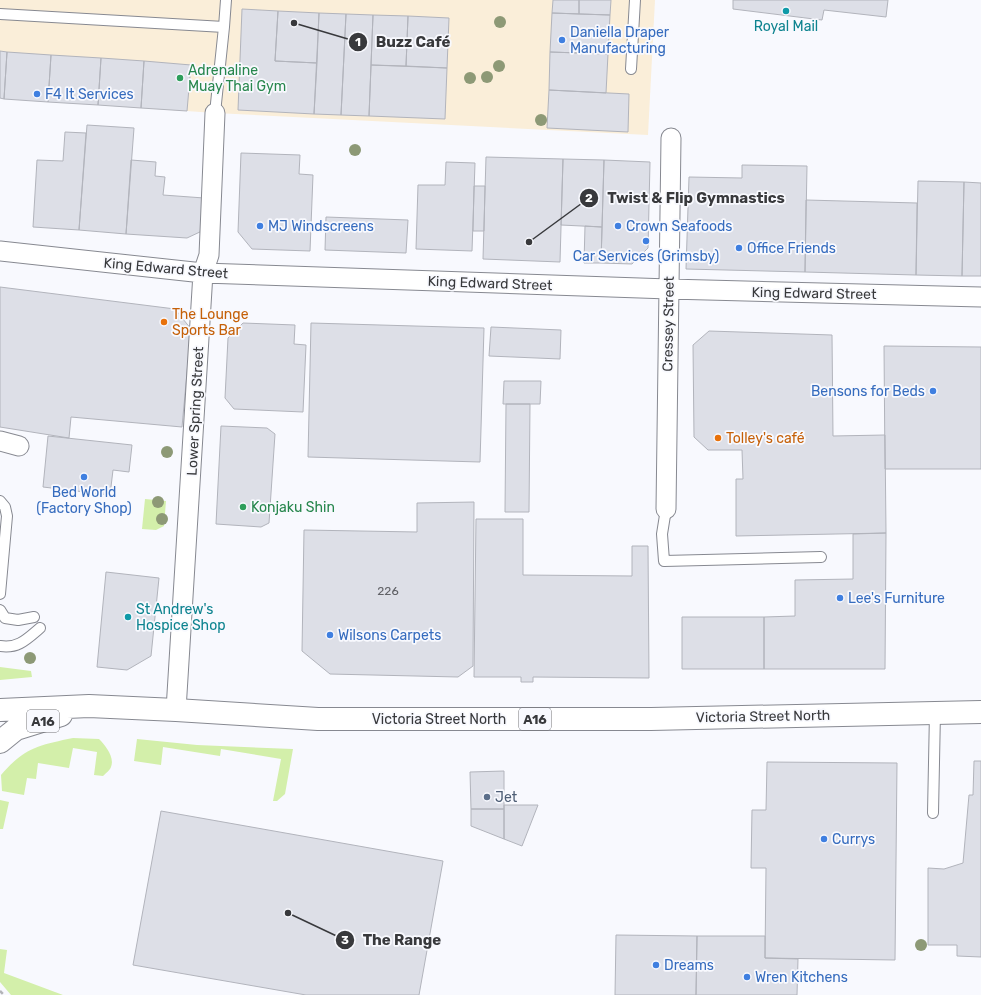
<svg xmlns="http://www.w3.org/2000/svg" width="981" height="995" font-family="Rubik,sans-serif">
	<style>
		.commercial { fill: #faeed9 }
		.green { fill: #d3efaa }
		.building { fill: #dddfe7; stroke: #b2b4bc }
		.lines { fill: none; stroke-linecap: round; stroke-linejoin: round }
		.service-casing { stroke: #878991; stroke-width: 12 }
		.minor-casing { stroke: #878991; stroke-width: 21 }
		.trunk-casing { stroke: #878991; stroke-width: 24 }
		.path { stroke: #b3b4b8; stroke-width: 2.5; stroke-dasharray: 4 2; stroke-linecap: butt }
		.service { stroke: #fff; stroke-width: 10 }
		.minor { stroke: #fff; stroke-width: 19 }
		.trunk { stroke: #fff; stroke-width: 22 }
		.tree { fill: #8d9976 }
		.culture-dot { fill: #0f9aa8; stroke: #f8f9fe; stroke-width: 1.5 }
		.shop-dot { fill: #3f7fe0; stroke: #f8f9fe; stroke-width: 1.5 }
		.leisure-dot { fill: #2e9e5b; stroke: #f8f9fe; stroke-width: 1.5 }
		.food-dot { fill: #e8710a; stroke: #f8f9fe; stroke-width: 1.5 }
		.service-dot { fill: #5c6f8a; stroke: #f8f9fe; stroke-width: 1.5 }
		.labels { text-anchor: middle; stroke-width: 3.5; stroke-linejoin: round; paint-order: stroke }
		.number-label { font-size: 12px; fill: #616267 }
		.shield { fill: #f8f9fe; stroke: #727376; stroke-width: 1 }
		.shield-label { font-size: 13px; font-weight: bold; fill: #38393c }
		.culture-label { font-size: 14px; fill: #0d838f; stroke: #f8f9fe }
		.shop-label { font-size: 14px; fill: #366cbe; stroke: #f8f9fe; text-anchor: start }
		.leisure-label { font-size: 14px; fill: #27864d; stroke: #f8f9fe; text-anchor: start }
		.street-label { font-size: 14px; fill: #38393c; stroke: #f8f9fe }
		.food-label { font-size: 14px; fill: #c56008; stroke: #f8f9fe; text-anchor: start }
		.service-label { font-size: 14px; fill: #4e5e75; stroke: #f8f9fe; text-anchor: start }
		.leader { fill: none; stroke: #38393c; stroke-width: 1.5 }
		.callout-dot { fill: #38393c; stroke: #f8f9fe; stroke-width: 1.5 }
		.mark-label { font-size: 12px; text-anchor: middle; font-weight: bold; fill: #fff }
		.callout-label { font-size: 15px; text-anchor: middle; font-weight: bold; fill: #38393c; stroke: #f8f9fe; stroke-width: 3.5; stroke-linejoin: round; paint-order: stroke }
	</style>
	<rect width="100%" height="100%" fill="#f8f9fe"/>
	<!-- commercial -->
	<path class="commercial" d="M 0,0 L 655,0 L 648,135 L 215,113 L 0,98 Z"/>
	<!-- green -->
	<path class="green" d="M 145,499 L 166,501 L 164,526 L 156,530 L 142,529 Z
		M 0,667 L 31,671 L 32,677 L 0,680 Z
		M 73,738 L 99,739 C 105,745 115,757 111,767 C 110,770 105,774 103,776 L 94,775 L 97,752 L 73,748 L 69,768 L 38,763 L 36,779 L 27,778 L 24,795 L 2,791 L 1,775 C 24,748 39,745 73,738 Z
		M 137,739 L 197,745 L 293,749 L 285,794 L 277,801 L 273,801 L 281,759 L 221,749 L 220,756 L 163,747 L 161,765 L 134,761 Z
		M 0,800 L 9,802 L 3,829 L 0,829 Z
		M 0,949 L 7,950 L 4,973 L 63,995 L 11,995 L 0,982 Z"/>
	<!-- building -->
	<path class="building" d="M 553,0 L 579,0 L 579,14 L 552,13 Z
		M 579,0 L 611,0 L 610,15 L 579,14 Z
		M 733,0 L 888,0 L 886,17 L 824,10 L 822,20 L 733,9 Z
		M 242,9 L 278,11 L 275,61 L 317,63 L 314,114 L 238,110 Z
		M 278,11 L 319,13 L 317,63 L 275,61 Z
		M 319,13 L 346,14 L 341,115 L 314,114 Z
		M 552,13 L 610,15 L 608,54 L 550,52 Z
		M 346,14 L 373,15 L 369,116 L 341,115 Z
		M 373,15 L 408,16 L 406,66 L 371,65 Z
		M 408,16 L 449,18 L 447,68 L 406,66 Z
		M 0,51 L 7,52 L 4,99 L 0,98 Z
		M 7,52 L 51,55 L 48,102 L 4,99 Z
		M 550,52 L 608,54 L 606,93 L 549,90 Z
		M 51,55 L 101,58 L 98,105 L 48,102 Z
		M 101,58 L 144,61 L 141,108 L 98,105 Z
		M 144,61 L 191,65 L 187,111 L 141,108 Z
		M 371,65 L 447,68 L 445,119 L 369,116 Z
		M 549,90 L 629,94 L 628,132 L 547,128 Z
		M 87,125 L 134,128 L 126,234 L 79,230 Z
		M 65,132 L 86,133 L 79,230 L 33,227 L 37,160 L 63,161 Z
		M 241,153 L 300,155 L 299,174 L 313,175 L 310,251 L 252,249 L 238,232 Z
		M 486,157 L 563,159 L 560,262 L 483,259 Z
		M 563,159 L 604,160 L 602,227 L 561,225 Z
		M 131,160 L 156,162 L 155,176 L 165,177 L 163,195 L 204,198 L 202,231 L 187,238 L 126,234 Z
		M 604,160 L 650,162 L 648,248 L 632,264 L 601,263 Z
		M 446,162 L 475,163 L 472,251 L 416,249 L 418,185 L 445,185 Z
		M 742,165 L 807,166 L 805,272 L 686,269 L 689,177 L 742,178 Z
		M 918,181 L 964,182 L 962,276 L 916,275 Z
		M 964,182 L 981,183 L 981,276 L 962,276 Z
		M 474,186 L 485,186 L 484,231 L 473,231 Z
		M 806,200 L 917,203 L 916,275 L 805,272 Z
		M 326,217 L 408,220 L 406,253 L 325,250 Z
		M 585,226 L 602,227 L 601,263 L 584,263 Z
		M 0,287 L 175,309 L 191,329 L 182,427 L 71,417 L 69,438 L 0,427 Z
		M 243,323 L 295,325 L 294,344 L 306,345 L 303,412 L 234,409 L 225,398 L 228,338 Z
		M 311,323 L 484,328 L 480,462 L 308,457 Z
		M 491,327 L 561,330 L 560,359 L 489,356 Z
		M 709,331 L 832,335 L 833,436 L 885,435 L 886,533 L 736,536 L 736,479 L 743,479 L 742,450 L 708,450 L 694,437 L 693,345 Z
		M 884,346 L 981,347 L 981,469 L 885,469 Z
		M 504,381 L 541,381 L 540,404 L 503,404 Z
		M 506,404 L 530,404 L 529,512 L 505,512 Z
		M 221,426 L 267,428 L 275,434 L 269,523 L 261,527 L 216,524 Z
		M 48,436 L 132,445 L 129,472 L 113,470 L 110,495 L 43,487 Z
		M 474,502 L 473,666 L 458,677 L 330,674 L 302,651 L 304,530 L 417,532 L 417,503 Z
		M 476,519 L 523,519 L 523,575 L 632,576 L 632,546 L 648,546 L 649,678 L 533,677 L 533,682 L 521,682 L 521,677 L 474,677 Z
		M 886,533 L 885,669 L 764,669 L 764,617 L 795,616 L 795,580 L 853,579 L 853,534 Z
		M 106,572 L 159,578 L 151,656 L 127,670 L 97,667 Z
		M 682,617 L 764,617 L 764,669 L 682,669 Z
		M 974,761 L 981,761 L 981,957 L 957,956 L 957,945 L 928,945 L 928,868 L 944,869 L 963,863 L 969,795 L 973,795 Z
		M 767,762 L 897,763 L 895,960 L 765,958 L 766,868 L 751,868 L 752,810 L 766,810 Z
		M 504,771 L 504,809 L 471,809 L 470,772 Z
		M 504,805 L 538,805 L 522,846 L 504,839 Z
		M 471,809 L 504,809 L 504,839 L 471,826 Z
		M 161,811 L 443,861 L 419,995 L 306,995 L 133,965 Z
		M 616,935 L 697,936 L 696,995 L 615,995 Z
		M 697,936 L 765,936 L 765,958 L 798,959 L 797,995 L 696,995 Z"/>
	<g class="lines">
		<!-- service casing -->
		<g class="service-casing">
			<path id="service" d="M 0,14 L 224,27
				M 631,69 L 635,0
				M 215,113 L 224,27 L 226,0
				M 0,501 L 5,507 L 7,516 L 0,594
				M 666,509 L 662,534 L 664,561 L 821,557
				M 0,610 L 5,618 L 18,620 L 34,617
				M 0,646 C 18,649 27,639 40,628
				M 933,813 L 935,712"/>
		</g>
		<!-- minor casing -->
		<g class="minor-casing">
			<path id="minor" d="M 0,251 L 203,273 L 669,289 L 981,297
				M 0,441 L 19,446
				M 666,509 L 671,138
				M 176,710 L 203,273 L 209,255 L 215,113"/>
		</g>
		<!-- trunk casing -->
		<g class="trunk-casing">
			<path id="trunk" d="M 0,710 L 89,706 L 176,710 L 318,719 L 651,719 L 981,712
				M 0,742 L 16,729 L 61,715"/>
		</g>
		<!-- path -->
		<path class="path" d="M 0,991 L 4,995"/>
		<!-- service -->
		<use href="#service" class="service"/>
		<!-- minor -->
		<use href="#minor" class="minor"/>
		<!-- trunk -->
		<use href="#trunk" class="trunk"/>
	</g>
	<!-- trees -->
	<g class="tree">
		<circle cx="500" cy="22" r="6"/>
		<circle cx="499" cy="66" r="6"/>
		<circle cx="487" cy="77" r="6"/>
		<circle cx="470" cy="78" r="6"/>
		<circle cx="541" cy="120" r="6"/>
		<circle cx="355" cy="150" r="6"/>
		<circle cx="167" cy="452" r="6"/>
		<circle cx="158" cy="502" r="6"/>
		<circle cx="162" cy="519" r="6"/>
		<circle cx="30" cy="658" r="6"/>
		<circle cx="921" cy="945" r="6"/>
	</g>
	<!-- markers -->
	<g class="culture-dot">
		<circle cx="786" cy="11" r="4"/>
		<circle cx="128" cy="617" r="4"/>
	</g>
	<g class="shop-dot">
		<circle cx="562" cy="40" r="4"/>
		<circle cx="37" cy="94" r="4"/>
		<circle cx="260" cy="226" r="4"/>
		<circle cx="618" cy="226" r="4"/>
		<circle cx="646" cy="241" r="4"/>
		<circle cx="739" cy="248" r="4"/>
		<circle cx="933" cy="391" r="4"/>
		<circle cx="84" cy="477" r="4"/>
		<circle cx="840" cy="598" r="4"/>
		<circle cx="330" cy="635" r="4"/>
		<circle cx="824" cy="839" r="4"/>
		<circle cx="656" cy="965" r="4"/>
		<circle cx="747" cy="977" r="4"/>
	</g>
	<g class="leisure-dot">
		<circle cx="180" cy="78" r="4"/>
		<circle cx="243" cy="507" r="4"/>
	</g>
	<g class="food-dot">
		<circle cx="164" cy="322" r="4"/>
		<circle cx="718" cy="438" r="4"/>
	</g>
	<circle class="service-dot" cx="487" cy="797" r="4"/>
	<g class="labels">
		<!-- number labels -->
		<g class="number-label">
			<text x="388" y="595">226</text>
		</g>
		<!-- shield labels -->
		<g class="shield">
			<rect x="519" y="708" width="32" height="22" rx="3"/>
			<rect x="27" y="710" width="32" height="22" rx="3"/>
		</g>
		<g class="shield-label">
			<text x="535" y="724">A16</text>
			<text x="43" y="726">A16</text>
		</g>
		<!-- culture labels -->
		<g class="culture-label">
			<text x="786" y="31">Royal Mail</text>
			<text x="136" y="614" text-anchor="start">St Andrew's<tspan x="136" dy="16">Hospice Shop</tspan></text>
		</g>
		<!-- shop labels -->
		<g class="shop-label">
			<text x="570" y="37">Daniella Draper<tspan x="570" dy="16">Manufacturing</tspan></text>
			<text x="45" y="99">F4 It Services</text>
			<text x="268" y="231">MJ Windscreens</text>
			<text x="626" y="231">Crown Seafoods</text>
			<text x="747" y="253">Office Friends</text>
			<text x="646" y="261" text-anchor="middle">Car Services (Grimsby)</text>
			<text x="925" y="396" text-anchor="end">Bensons for Beds</text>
			<text x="84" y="497" text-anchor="middle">Bed World<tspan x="84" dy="16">(Factory Shop)</tspan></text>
			<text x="848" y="603">Lee's Furniture</text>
			<text x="338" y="640">Wilsons Carpets</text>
			<text x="832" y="844">Currys</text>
			<text x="664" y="970">Dreams</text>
			<text x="755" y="982">Wren Kitchens</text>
		</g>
		<!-- leisure labels -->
		<g class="leisure-label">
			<text x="188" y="75">Adrenaline<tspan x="188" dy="16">Muay Thai Gym</tspan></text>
			<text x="251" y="512">Konjaku Shin</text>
		</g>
		<!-- street labels -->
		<g class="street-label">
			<text transform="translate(166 268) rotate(5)" y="5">King Edward Street</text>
			<text transform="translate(490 283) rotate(2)" y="5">King Edward Street</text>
			<text transform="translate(814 293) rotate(1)" y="5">King Edward Street</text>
			<text transform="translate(668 324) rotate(-89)" y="5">Cressey Street</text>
			<text transform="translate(195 411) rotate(-87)" y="5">Lower Spring Street</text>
			<text transform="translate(763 716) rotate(-1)" y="5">Victoria Street North</text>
			<text x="439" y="724">Victoria Street North</text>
		</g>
		<!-- food labels -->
		<g class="food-label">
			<text x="172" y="319">The Lounge<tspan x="172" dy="16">Sports Bar</tspan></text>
			<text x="726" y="443">Tolley's café</text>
		</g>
		<!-- service labels -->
		<g class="service-label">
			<text x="495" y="802">Jet</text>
		</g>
	</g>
	<!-- callouts -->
	<path class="leader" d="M294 23L358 42M529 242L589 198M288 913L345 940"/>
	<g class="callout-dot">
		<circle cx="294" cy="23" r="4"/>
		<circle cx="529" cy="242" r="4"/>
		<circle cx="288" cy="913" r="4"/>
		<circle cx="358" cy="42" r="10"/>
		<circle cx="589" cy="198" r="10"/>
		<circle cx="345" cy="940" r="10"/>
	</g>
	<g class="mark-label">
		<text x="358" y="46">1</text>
		<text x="589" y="202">2</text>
		<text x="345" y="944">3</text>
	</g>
	<g class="callout-label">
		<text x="413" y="47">Buzz Café</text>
		<text x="696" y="203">Twist &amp; Flip Gymnastics</text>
		<text x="402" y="945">The Range</text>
	</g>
</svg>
